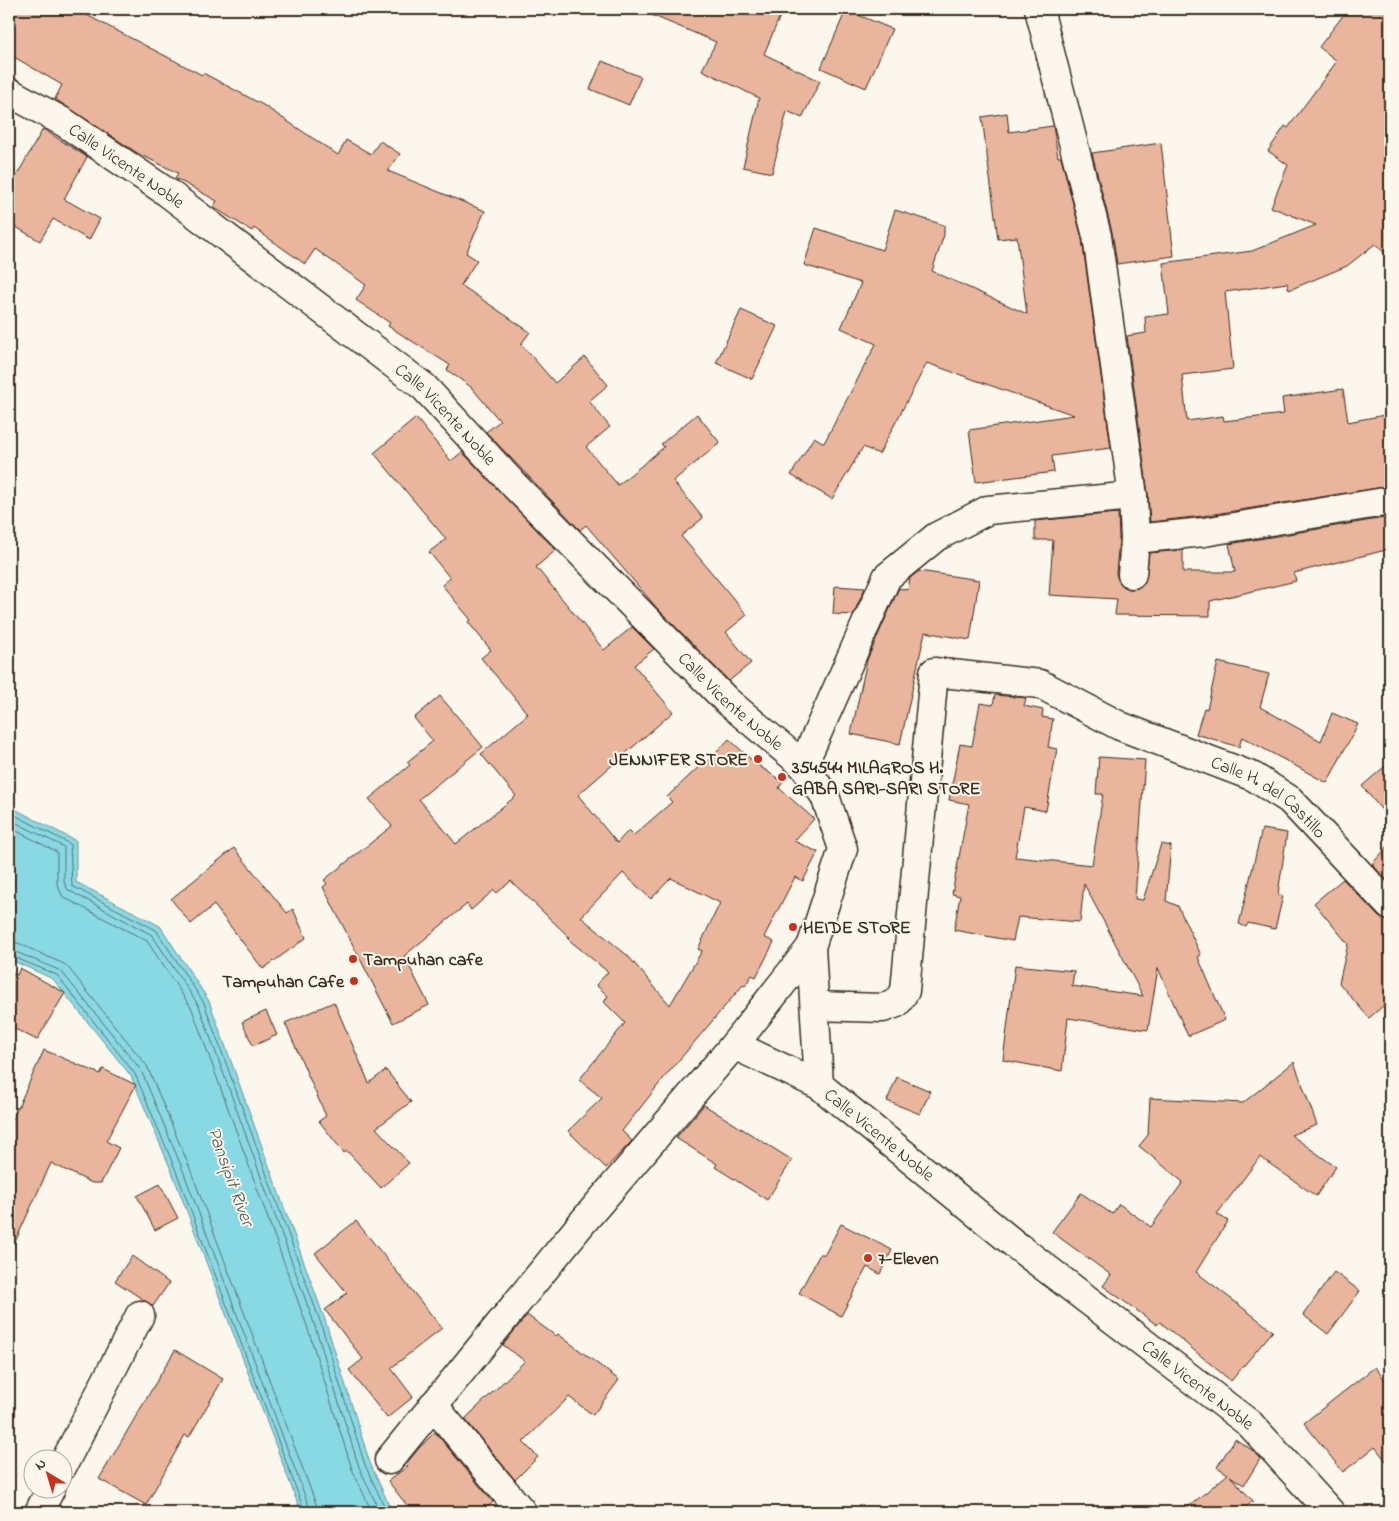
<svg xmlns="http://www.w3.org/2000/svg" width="1399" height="1521" font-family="'Indie Flower',sans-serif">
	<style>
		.water { fill: #89d9e5; stroke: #6a9395 }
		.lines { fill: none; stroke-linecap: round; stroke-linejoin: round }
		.shore { stroke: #5a706e; stroke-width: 1 }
		.building { fill: #eab59d; stroke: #3b2a1e; fill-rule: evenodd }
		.minor-casing { stroke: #3b2a1e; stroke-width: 31 }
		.tertiary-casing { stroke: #3b2a1e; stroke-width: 31 }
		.secondary-casing { stroke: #3b2a1e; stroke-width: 31 }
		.minor { stroke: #fbf7ec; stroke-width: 28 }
		.tertiary { stroke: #fbf7ec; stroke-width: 28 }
		.secondary { stroke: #fbf7ec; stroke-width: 28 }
		.poi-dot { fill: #c8321e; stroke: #fbf7ec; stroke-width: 2 }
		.labels { text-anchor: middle; stroke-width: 4; stroke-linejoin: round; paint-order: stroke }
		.street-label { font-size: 18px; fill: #3b2a1e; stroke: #fbf7ec }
		.poi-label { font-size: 18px; font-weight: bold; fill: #3b2a1e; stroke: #fbf7ec; text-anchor: start }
		.water-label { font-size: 19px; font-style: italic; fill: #4e5650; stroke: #fbf7ec }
	</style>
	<rect width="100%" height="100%" fill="#fbf7ec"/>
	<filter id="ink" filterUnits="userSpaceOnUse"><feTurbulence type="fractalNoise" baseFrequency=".02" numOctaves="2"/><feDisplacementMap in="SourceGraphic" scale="10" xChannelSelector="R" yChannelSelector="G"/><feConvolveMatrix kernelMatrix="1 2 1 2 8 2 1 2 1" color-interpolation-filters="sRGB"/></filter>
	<g filter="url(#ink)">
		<!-- water -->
		<path class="water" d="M 9,806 L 76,841 L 76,882 L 160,926 L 209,1001 L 325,1320 L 370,1463 L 392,1512 L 301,1512 L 172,1172 L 131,1076 L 53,979 L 9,959 Z"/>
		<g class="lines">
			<!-- shore -->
			<path class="shore" d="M 9,812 L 70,844 L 72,886 L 156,930 L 204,1003 L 320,1321 L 365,1465 L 387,1512
				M 9,819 L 64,847 L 64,882 L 68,890 L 152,935 L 199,1006 L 314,1323 L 359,1467 L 380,1512
				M 9,827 L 57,852 L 57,884 L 63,897 L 147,941 L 192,1009 L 307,1326 L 352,1469 L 372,1512
				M 9,941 L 18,943 L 66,965 L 147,1066 L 189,1166 L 319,1512
				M 9,949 L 61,971 L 141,1070 L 182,1168 L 311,1512
				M 9,955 L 57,975 L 135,1074 L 176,1171 L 305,1512"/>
		</g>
		<!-- building -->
		<path class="building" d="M 9,9 L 75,9 L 202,75 L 203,73 L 263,105 L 338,155 L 346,140 L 371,154 L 380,141 L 400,154 L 388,171 L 485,211 L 466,253 L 477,260 L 461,285 L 530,332 L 521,344 L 555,383 L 585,357 L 608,385 L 589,401 L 610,427 L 586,447 L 618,485 L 664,447 L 661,444 L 697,414 L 720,443 L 673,481 L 703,518 L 681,536 L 747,615 L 726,632 L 751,663 L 729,681 L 656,607 L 586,525 L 580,530 L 486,432 L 500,421 L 471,387 L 447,370 L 450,365 L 388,326 L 390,323 L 356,300 L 366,285 L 315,249 L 305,264 L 254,228 L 252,231 L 213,207 L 217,201 L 175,178 L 178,173 L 139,154 L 55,99 L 62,85 L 9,54 Z
			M 637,9 L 783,9 L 764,54 L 820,81 L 802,118 L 787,111 L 772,173 L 743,167 L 759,98 L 702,70 L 716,42 Z
			M 1348,9 L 1390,9 L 1390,258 L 1375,244 L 1347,266 L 1289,290 L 1287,283 L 1225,292 L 1233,369 L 1182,375 L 1187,421 L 1223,416 L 1224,421 L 1284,414 L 1282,398 L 1343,389 L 1348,422 L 1390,414 L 1390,486 L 1202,516 L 1150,522 L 1148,494 L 1127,336 L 1146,333 L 1145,317 L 1169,314 L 1163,263 L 1252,251 L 1316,225 L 1271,207 L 1288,165 L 1268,151 L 1285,126 L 1288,128 L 1337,61 L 1319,47 Z
			M 846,10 L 892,29 L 866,88 L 821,68 Z
			M 602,61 L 641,77 L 629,105 L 590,89 Z
			M 1007,113 L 1009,132 L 1053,126 L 1058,157 L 1061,157 L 1082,239 L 1111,448 L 1052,456 L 1054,472 L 976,482 L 969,430 L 1074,415 L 927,363 L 879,454 L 863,447 L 832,499 L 791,475 L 814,437 L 824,443 L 876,344 L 841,328 L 861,283 L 804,265 L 816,228 L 882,250 L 895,210 L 944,225 L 944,235 L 932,271 L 1027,314 L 1017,237 L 998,239 L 982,117 Z
			M 43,129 L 87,157 L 64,199 L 100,219 L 89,240 L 53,219 L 40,241 L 9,223 L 9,189 Z
			M 1161,143 L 1174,256 L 1117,264 L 1112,232 L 1092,153 Z
			M 741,310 L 777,326 L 752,379 L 716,363 Z
			M 416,418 L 451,461 L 462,452 L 556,550 L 536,567 L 604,650 L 632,627 L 654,649 L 634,665 L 673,712 L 578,795 L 617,843 L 629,830 L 634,835 L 672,802 L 667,797 L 704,762 L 706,764 L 729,739 L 755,763 L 783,782 L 779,788 L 814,819 L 794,841 L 818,852 L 803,881 L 795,877 L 764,937 L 774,942 L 756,977 L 752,975 L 745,986 L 743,985 L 663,1079 L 622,1131 L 632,1141 L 606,1168 L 568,1131 L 602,1098 L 579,1080 L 625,1023 L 604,1002 L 608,996 L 596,985 L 608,972 L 568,939 L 569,937 L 511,881 L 497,893 L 494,890 L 471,910 L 467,904 L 404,956 L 429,1005 L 393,1023 L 323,887 L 327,884 L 324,880 L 392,826 L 369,799 L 410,765 L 407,762 L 433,741 L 414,718 L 440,696 L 483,747 L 419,799 L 456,844 L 516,796 L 481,754 L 528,714 L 481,658 L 491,650 L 468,622 L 471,620 L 442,585 L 450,578 L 429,552 L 446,539 L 374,453 ZM 623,873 L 651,899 L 671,878 L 720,903 L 698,949 L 702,951 L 670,1005 L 628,956 L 581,917 Z
			M 1118,513 L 1119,539 L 1116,573 L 1118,580 L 1123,586 L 1130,589 L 1138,588 L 1145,582 L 1149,553 L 1183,550 L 1183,572 L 1235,572 L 1229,544 L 1390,517 L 1390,549 L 1294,573 L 1296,581 L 1210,601 L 1210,616 L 1115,615 L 1117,599 L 1049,595 L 1053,540 L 1035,540 L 1035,521 Z
			M 919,571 L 979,580 L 970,640 L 925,632 L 900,744 L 851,734 L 867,660 L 899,588 L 908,590 L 910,578 Z
			M 835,586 L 865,588 L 853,615 L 833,614 Z
			M 1218,662 L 1269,674 L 1260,707 L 1321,741 L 1332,713 L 1358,724 L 1327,783 L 1242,737 L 1239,747 L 1196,734 L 1204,708 L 1207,709 Z
			M 995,695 L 1026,698 L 1024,706 L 1043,710 L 1042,717 L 1053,719 L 1048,747 L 1057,749 L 1046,811 L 1024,807 L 1015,857 L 1092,865 L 1103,794 L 1096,794 L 1099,757 L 1145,760 L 1135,899 L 1143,900 L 1161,844 L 1171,846 L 1166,901 L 1178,906 L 1201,955 L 1198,957 L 1225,1020 L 1188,1036 L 1158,968 L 1148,1030 L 1068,1018 L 1062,1071 L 1003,1060 L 1015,965 L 1074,971 L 1072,986 L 1143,996 L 1084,884 L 1080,922 L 1018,917 L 1013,941 L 954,930 L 960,896 L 952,894 L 969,804 L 949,800 L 960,744 L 972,746 L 980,703 L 993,705 Z
			M 1390,762 L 1390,820 L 1362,786 Z
			M 1262,829 L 1287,833 L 1278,894 L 1283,896 L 1275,929 L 1248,923 L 1246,927 L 1239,924 Z
			M 1390,844 L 1390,884 L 1372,864 Z
			M 234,848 L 287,913 L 293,909 L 306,938 L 263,969 L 214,905 L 191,924 L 171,899 Z
			M 1343,879 L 1379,917 L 1390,921 L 1390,1000 L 1369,1018 L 1339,983 L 1348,944 L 1314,903 Z
			M 20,968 L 65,993 L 37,1040 L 9,1026 L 9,971 L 17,975 Z
			M 334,1002 L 369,1083 L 386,1070 L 411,1102 L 376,1128 L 409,1163 L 381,1188 L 347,1151 L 344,1153 L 319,1121 L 326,1116 L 285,1023 Z
			M 266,1011 L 277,1035 L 253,1046 L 242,1022 Z
			M 44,1050 L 100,1074 L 103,1069 L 136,1085 L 106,1141 L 119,1148 L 101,1183 L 92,1183 L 51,1163 L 9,1255 L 9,1127 Z
			M 1294,1062 L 1317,1125 L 1291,1135 L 1336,1167 L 1316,1196 L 1260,1157 L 1217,1214 L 1228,1221 L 1196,1272 L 1273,1331 L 1231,1381 L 1160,1322 L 1157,1325 L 1103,1286 L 1111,1275 L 1052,1232 L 1081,1193 L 1112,1214 L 1119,1204 L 1151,1227 L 1183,1182 L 1139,1146 L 1148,1135 L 1150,1098 L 1243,1103 Z
			M 897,1077 L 930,1091 L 920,1114 L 887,1101 Z
			M 704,1105 L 792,1160 L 767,1200 L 715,1167 L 717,1164 L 676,1138 Z
			M 160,1184 L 178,1218 L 155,1230 L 137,1196 Z
			M 356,1221 L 442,1328 L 391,1368 L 413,1397 L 387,1418 L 349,1370 L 363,1359 L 325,1310 L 347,1293 L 315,1253 Z
			M 841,1224 L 892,1250 L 880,1274 L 867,1267 L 841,1316 L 799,1293 L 820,1254 L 825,1254 Z
			M 132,1256 L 169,1283 L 153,1306 L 115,1281 Z
			M 1334,1272 L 1360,1291 L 1328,1334 L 1303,1315 Z
			M 527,1315 L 556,1336 L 558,1334 L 619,1380 L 593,1415 L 569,1397 L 523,1442 L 538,1457 L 515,1480 L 465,1419 L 525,1361 L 503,1345 Z
			M 175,1350 L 223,1379 L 189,1437 L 185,1435 L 146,1505 L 99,1479 Z
			M 1375,1367 L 1390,1387 L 1390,1466 L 1375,1447 L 1343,1472 L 1304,1423 Z
			M 435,1432 L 493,1502 L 483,1512 L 412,1512 L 388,1481 L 408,1466 L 406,1464 L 420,1447 Z
			M 1235,1439 L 1252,1450 L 1260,1459 L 1244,1485 L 1230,1476 L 1253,1501 L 1240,1512 L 1182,1512 L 1228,1474 L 1217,1467 Z"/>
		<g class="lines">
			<!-- minor casing -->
			<g class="minor-casing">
				<g id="minor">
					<path d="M 1135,539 L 1204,532 L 1390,501"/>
					<path d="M 1132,574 L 1135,539 L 1133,496"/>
					<path id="s1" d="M 815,1006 L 883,1008 L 897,1003 L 905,991 L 934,672 L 1040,684 L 1120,726 L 1254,777 L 1290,800 L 1390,906"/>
					<path d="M 734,1045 L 819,1085"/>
					<path d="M 433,1405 L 522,1512"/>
					<path d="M 389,1460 L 582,1223 L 734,1045 L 811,947"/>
					<path d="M 62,1467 L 140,1315"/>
					<path d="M 39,1512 L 51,1488"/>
				</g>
			</g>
			<!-- tertiary casing -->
			<g class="tertiary-casing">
				<path id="tertiary" d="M 803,765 L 887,577 L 936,537 L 988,510 L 1133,496 L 1097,236 L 1039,9"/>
			</g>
			<!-- secondary casing -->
			<g class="secondary-casing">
				<g id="secondary">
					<path id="s2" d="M 9,92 L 65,123 L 168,193 L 424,387 L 515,486 L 727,701 L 803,765 L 825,796 L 843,849 L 811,947 L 819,1085 L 1017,1246 L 1250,1424 L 1330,1512"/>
				</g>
			</g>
			<!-- minor -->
			<use href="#minor" class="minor"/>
			<!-- tertiary -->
			<use href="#tertiary" class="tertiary"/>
			<!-- secondary -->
			<use href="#secondary" class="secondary"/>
		</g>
	</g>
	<!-- markers -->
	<g class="poi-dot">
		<circle cx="758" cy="759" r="5"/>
		<circle cx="782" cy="777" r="5"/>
		<circle cx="793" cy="927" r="5"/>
		<circle cx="353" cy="959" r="5"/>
		<circle cx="354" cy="981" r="5"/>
		<circle cx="868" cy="1258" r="5"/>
	</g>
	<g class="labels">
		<!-- street labels -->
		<g class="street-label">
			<text dy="6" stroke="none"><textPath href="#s2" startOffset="139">Calle Vicente Noble</textPath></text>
			<text dy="6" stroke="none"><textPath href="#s2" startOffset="544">Calle Vicente Noble</textPath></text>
			<text dy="6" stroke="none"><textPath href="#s2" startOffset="949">Calle Vicente Noble</textPath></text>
			<text dy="6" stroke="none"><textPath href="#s1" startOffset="781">Calle H. del Castillo</textPath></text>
			<text dy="6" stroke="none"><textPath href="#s2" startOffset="1459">Calle Vicente Noble</textPath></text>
			<text dy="6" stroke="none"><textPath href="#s2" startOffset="1864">Calle Vicente Noble</textPath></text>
		</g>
		<!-- poi labels -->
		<g class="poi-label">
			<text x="748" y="765" text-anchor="end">JENNIFER STORE</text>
			<text x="792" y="773">354544 MILAGROS H.<tspan x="792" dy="21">GABA SARI-SARI STORE</tspan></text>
			<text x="803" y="933">HEIDE STORE</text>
			<text x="363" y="965">Tampuhan cafe</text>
			<text x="344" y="987" text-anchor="end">Tampuhan Cafe</text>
			<text x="878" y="1264">7-Eleven</text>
		</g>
		<!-- water labels -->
		<g class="water-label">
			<text transform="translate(232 1176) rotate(70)" y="7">Pansipit River</text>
		</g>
	</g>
	<!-- margin -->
	<rect width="1399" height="1521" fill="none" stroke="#fbf7ec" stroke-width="30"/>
	<rect x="15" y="15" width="1369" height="1491" fill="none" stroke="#3b2a1e" stroke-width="2" filter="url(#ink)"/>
	<!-- north arrow -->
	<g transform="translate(48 1474) rotate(322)"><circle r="24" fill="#fbf7ec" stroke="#aea59a"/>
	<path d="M0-4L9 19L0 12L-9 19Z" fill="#c8321e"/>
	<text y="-8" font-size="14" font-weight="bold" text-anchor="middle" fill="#3b2a1e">N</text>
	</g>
</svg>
